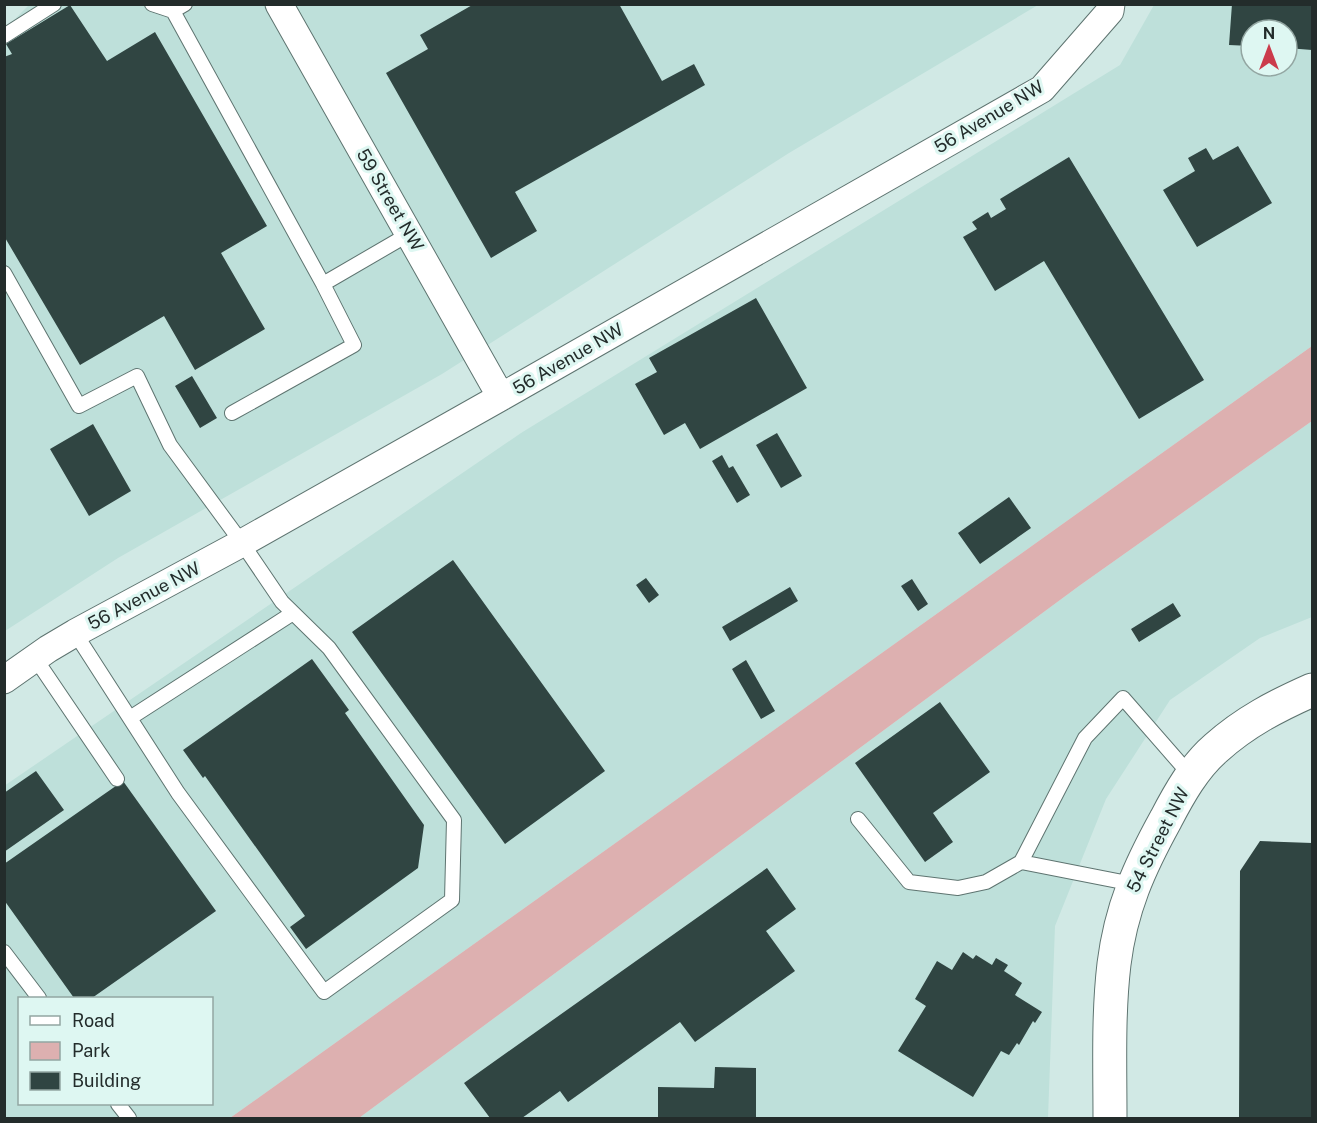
<svg xmlns="http://www.w3.org/2000/svg" width="1317" height="1123" font-family="'Public Sans',sans-serif">
	<style>
		.built { fill: #bee0da; fill-rule: evenodd }
		.green { fill: #ddb0b0 }
		.building { fill: #304542 }
		.lines { fill: none; stroke-linecap: round; stroke-linejoin: round }
		.lane-casing { stroke: #5e7470; stroke-width: 16 }
		.street-casing { stroke: #5e7470; stroke-width: 29 }
		.secondary-casing { stroke: #5e7470; stroke-width: 35 }
		.lane { stroke: #fff; stroke-width: 14 }
		.street { stroke: #fff; stroke-width: 27 }
		.secondary { stroke: #fff; stroke-width: 33 }
		.labels { text-anchor: middle; stroke-width: 6; stroke-linejoin: round; paint-order: stroke }
		.street-label { font-size: 18px; fill: #232c2b; stroke: #def7f2 }
	</style>
	<rect width="100%" height="100%" fill="#d1e9e5"/>
	<!-- built -->
	<path class="built" d="M 29,5 L 1038,5 L 789,153 L 442,374 L 118,558 L 5,631 L 4,30 Z
		M 1154,5 L 1312,5 L 1312,346 L 230,1118 L 5,1118 L 4,786 L 521,433 L 1120,65 ZM 1251,30 L 1287,30 L 1287,66 L 1251,66 ZM 20,998 L 212,998 L 212,1104 L 20,1104 Z
		M 1312,421 L 1312,617 L 1260,638 L 1170,700 L 1106,799 L 1055,926 L 1048,1118 L 359,1118 L 1079,586 Z"/>
	<!-- green -->
	<path class="green" d="M 1312,346 L 1312,421 L 1079,586 L 359,1118 L 230,1118 Z"/>
	<!-- building -->
	<path class="building" d="M 474,4 L 619,4 L 662,81 L 694,64 L 705,85 L 515,192 L 537,231 L 491,258 L 386,73 L 428,49 L 420,35 Z
		M 1232,4 L 1312,4 L 1312,50 L 1287,48 L 1287,30 L 1251,30 L 1251,46 L 1229,45 Z
		M 70,5 L 107,61 L 155,32 L 267,226 L 221,253 L 265,329 L 195,370 L 164,316 L 80,365 L 4,236 L 4,57 L 12,54 L 6,44 Z
		M 1238,146 L 1272,203 L 1197,247 L 1163,190 L 1195,171 L 1188,158 L 1206,148 L 1213,160 Z
		M 1069,157 L 1204,380 L 1139,419 L 1044,261 L 995,291 L 963,237 L 977,229 L 972,222 L 988,212 L 991,218 L 1006,209 L 1000,199 Z
		M 756,298 L 807,388 L 700,449 L 685,423 L 664,435 L 635,384 L 657,372 L 649,358 Z
		M 192,376 L 217,418 L 200,428 L 175,386 Z
		M 93,424 L 131,491 L 89,516 L 50,449 Z
		M 777,433 L 802,476 L 781,488 L 756,445 Z
		M 722,455 L 729,468 L 733,466 L 750,495 L 737,503 L 712,461 Z
		M 1009,497 L 1031,528 L 980,564 L 958,533 Z
		M 453,560 L 605,771 L 505,844 L 352,632 Z
		M 646,578 L 659,595 L 649,603 L 636,585 Z
		M 912,579 L 928,604 L 918,611 L 901,586 Z
		M 790,587 L 798,601 L 730,641 L 722,627 Z
		M 1173,603 L 1181,616 L 1139,642 L 1131,629 Z
		M 312,659 L 349,710 L 345,713 L 424,825 L 418,868 L 306,949 L 290,927 L 305,916 L 205,776 L 203,778 L 183,750 Z
		M 746,660 L 775,711 L 761,719 L 732,669 Z
		M 940,702 L 990,772 L 933,813 L 953,842 L 925,862 L 855,763 Z
		M 36,771 L 64,810 L 4,852 L 4,793 Z
		M 123,781 L 216,911 L 92,998 L 74,998 L 4,900 L 4,864 Z
		M 1260,841 L 1312,843 L 1312,1118 L 1239,1118 L 1240,871 Z
		M 767,868 L 796,909 L 766,931 L 795,971 L 695,1042 L 680,1022 L 568,1102 L 560,1091 L 522,1118 L 490,1118 L 464,1083 Z
		M 963,952 L 973,959 L 976,955 L 992,965 L 996,958 L 1008,965 L 1004,971 L 1022,983 L 1015,995 L 1042,1012 L 1035,1023 L 1033,1021 L 1019,1045 L 1017,1043 L 1009,1055 L 1001,1051 L 973,1097 L 898,1051 L 926,1006 L 915,999 L 937,961 L 952,970 Z
		M 715,1067 L 756,1068 L 756,1118 L 658,1118 L 658,1087 L 714,1088 Z"/>
	<g class="lines">
		<!-- lane casing -->
		<g class="lane-casing">
			<path id="lane" d="M 152,4 L 173,11
				M 185,4 L 173,11 L 323,284 L 409,234
				M 4,36 L 54,4
				M 4,273 L 79,406 L 137,376 L 170,445 L 242,543 L 282,602 L 329,648 L 454,820 L 452,900 L 324,992 L 178,793 L 75,633
				M 232,413 L 354,345 L 323,284
				M 35,658 L 117,779
				M 130,718 L 293,613
				M 858,819 L 909,882 L 958,888 L 986,882 L 1021,862
				M 1133,884 L 1021,862 L 1085,738 L 1123,698 L 1192,777
				M 4,952 L 39,998
				M 118,1104 L 129,1118"/>
		</g>
		<!-- street casing -->
		<g class="street-casing">
			<path id="street" d="M 279,4 L 501,397
				M 4,680 L 48,649 L 75,633 L 242,543 L 501,397 L 1042,89 L 1110,11 L 1111,4"/>
		</g>
		<!-- secondary casing -->
		<g class="secondary-casing">
			<path id="secondary" d="M 1110,1118 C 1110,1067 1108,1015 1114,964 C 1121,908 1139,868 1166,819 C 1179,794 1194,767 1216,748 C 1245,722 1276,706 1312,690"/>
		</g>
		<!-- lane -->
		<use href="#lane" class="lane"/>
		<!-- street -->
		<use href="#street" class="street"/>
		<!-- secondary -->
		<use href="#secondary" class="secondary"/>
	</g>
	<g class="labels">
		<!-- street labels -->
		<g class="street-label">
			<text transform="translate(989 117) rotate(-31)" y="6">56 Avenue NW</text>
			<text transform="translate(390 200) rotate(60)" y="6">59 Street NW</text>
			<text transform="translate(568 359) rotate(-30)" y="6">56 Avenue NW</text>
			<text transform="translate(144 596) rotate(-28)" y="6">56 Avenue NW</text>
			<text transform="translate(1158 840) rotate(-63)" y="6">54 Street NW</text>
		</g>
	</g>
	<!-- border -->
	<rect width="1317" height="1123" fill="none" stroke="#232c2b" stroke-width="12"/>
	<!-- legend -->
	<rect x="18" y="997" width="195" height="108" fill="#def7f2" stroke="#93a6a2" stroke-width="1.5"/>
	<rect x="30" y="1016" width="30" height="9" fill="#ffffff" stroke="#93a6a2" stroke-width="1.5"/>
	<text x="72" y="1027" font-size="18" fill="#232c2b">Road</text>
	<rect x="30" y="1042" width="30" height="18" fill="#ddb0b0" stroke="#93a6a2" stroke-width="1.5"/>
	<text x="72" y="1057" font-size="18" fill="#232c2b">Park</text>
	<rect x="30" y="1072" width="30" height="18" fill="#304542" stroke="#93a6a2" stroke-width="1.5"/>
	<text x="72" y="1087" font-size="18" fill="#232c2b">Building</text>
	<!-- north arrow -->
	<g transform="translate(1269 48)"><circle r="28" fill="#def7f2" stroke="#93a6a2" stroke-width="1.5"/>
	<path d="M0-4.5L10 22L0 15L-10 22Z" fill="#cb3b4b"/>
	<text y="-9" font-size="16" font-weight="bold" text-anchor="middle" fill="#232c2b">N</text>
	</g>
</svg>
